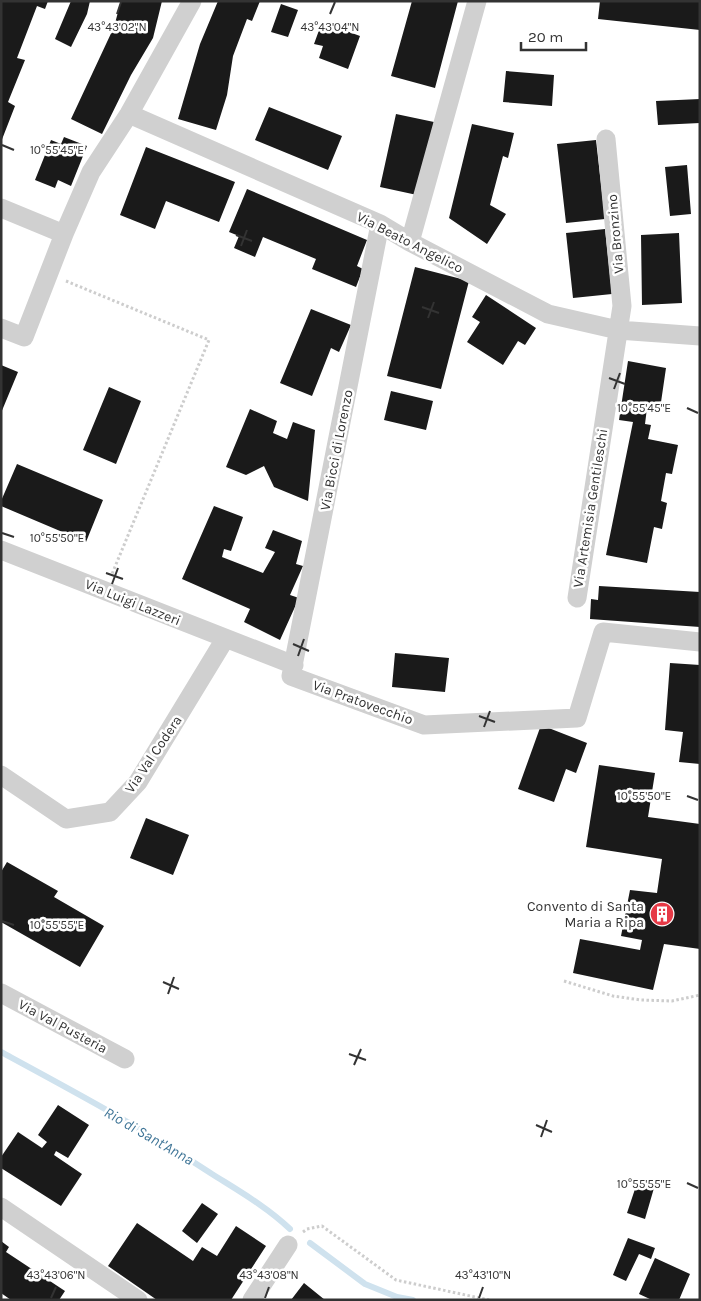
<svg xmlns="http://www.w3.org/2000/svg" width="701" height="1301" font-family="Karla,sans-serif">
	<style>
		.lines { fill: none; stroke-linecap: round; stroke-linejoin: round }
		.stream { stroke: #cfe2ee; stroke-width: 6 }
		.building { fill: #1a1a1a }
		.path { stroke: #cdcdcd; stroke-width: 3; stroke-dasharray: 2.5 2.5; stroke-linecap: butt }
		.minor { stroke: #d0d0d0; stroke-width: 19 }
		.ticks { fill: none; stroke: #333; stroke-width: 2 }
		.labels { text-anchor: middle; stroke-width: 5; stroke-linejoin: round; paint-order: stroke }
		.street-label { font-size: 14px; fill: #333; stroke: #fff }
		.poi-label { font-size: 14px; fill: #333; stroke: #fff; text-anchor: end }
		.water-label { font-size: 15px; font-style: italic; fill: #3f7597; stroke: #fff }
		.ticks-label { font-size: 12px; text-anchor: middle; fill: #333; stroke: #fff; stroke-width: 5; stroke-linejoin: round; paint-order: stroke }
	</style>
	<rect width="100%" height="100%" fill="#fff"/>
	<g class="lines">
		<!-- stream -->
		<path class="stream" d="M 1,1052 C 73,1091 144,1129 212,1174 C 239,1191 267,1207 290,1229
			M 310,1243 L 365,1284 L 397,1297 L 413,1300"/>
	</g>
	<!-- building -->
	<path class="building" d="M 1,1 L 48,1 L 45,9 L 37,6 L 17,58 L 25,60 L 8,102 L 15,106 L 1,142 Z
		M 71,1 L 90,1 L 87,14 L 71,47 L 55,39 Z
		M 121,1 L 162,1 L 153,38 L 131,75 L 102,134 L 71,119 L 114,27 Z
		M 218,1 L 260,1 L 252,21 L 247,19 L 233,56 L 227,95 L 216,130 L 178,119 L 200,44 Z
		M 412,1 L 458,1 L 435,88 L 391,76 Z
		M 600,1 L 700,1 L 700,30 L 598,19 Z
		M 281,4 L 298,10 L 288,37 L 271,32 Z
		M 322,22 L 360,36 L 348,69 L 319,58 L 323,46 L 314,44 Z
		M 506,71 L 554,75 L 552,106 L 503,102 Z
		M 700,99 L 700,123 L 658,125 L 656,101 Z
		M 269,107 L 342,136 L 328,170 L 255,140 Z
		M 396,114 L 434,122 L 417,195 L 380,187 Z
		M 472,124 L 514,133 L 508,158 L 503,156 L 490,205 L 506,214 L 487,244 L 449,218 Z
		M 64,137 L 87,146 L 71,186 L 58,180 L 55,188 L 35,180 L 51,140 L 61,144 Z
		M 596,140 L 605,219 L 566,223 L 557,144 Z
		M 146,147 L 235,182 L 219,222 L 166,201 L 155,229 L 120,215 Z
		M 687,165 L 691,214 L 670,216 L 665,167 Z
		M 247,189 L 367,240 L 357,266 L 363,269 L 356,287 L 312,269 L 316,259 L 263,237 L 255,257 L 234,248 L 239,236 L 229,232 Z
		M 605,229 L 612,294 L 573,298 L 566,233 Z
		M 679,233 L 682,303 L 642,305 L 641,235 Z
		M 415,267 L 469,281 L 441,389 L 387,376 Z
		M 486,295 L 536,328 L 525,345 L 518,341 L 503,365 L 467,342 L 480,322 L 472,317 Z
		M 311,309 L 351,325 L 339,352 L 331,348 L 312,396 L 280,383 Z
		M 628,361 L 666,368 L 660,409 L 647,408 L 645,424 L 651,425 L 648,439 L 678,445 L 672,474 L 666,473 L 661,501 L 667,503 L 662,529 L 654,527 L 647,563 L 606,555 L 633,422 L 619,420 Z
		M 1,365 L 18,372 L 1,413 Z
		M 109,387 L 141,401 L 116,464 L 83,450 Z
		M 391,391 L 433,401 L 426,430 L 384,420 Z
		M 250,409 L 277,421 L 273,433 L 287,439 L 293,422 L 315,430 L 308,501 L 274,487 L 264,466 L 246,475 L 226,467 Z
		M 17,464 L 103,500 L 86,542 L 1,506 L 1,501 Z
		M 214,506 L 243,517 L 231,551 L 224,549 L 222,557 L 263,573 L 275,552 L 265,548 L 273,530 L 302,541 L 296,564 L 303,566 L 290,595 L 299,598 L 280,640 L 244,622 L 250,609 L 182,579 Z
		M 599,586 L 700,592 L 700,627 L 590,619 L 591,599 L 598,600 Z
		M 395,653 L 449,658 L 445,692 L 392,687 Z
		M 670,663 L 700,665 L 700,764 L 679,762 L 683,732 L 665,730 Z
		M 541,725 L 587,743 L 576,773 L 566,769 L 554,802 L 518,789 Z
		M 599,765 L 655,773 L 648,817 L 700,824 L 700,949 L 664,944 L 653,990 L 573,973 L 580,939 L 640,950 L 642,940 L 621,936 L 630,890 L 657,893 L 662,859 L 586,847 Z
		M 146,818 L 189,835 L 173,875 L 130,858 Z
		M 7,862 L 58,891 L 54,897 L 104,926 L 80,967 L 1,922 L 1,872 Z
		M 58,1105 L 89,1125 L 68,1158 L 56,1151 L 54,1155 L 82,1174 L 61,1206 L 1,1168 L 1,1157 L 18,1132 L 42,1148 L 47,1142 L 38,1135 Z
		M 637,1183 L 654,1188 L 645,1219 L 627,1213 Z
		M 202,1203 L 218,1214 L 197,1243 L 182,1231 Z
		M 137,1223 L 193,1261 L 202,1247 L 217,1256 L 236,1226 L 266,1246 L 231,1300 L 157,1300 L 108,1266 Z
		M 628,1238 L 655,1248 L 651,1259 L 639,1254 L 626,1281 L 613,1275 Z
		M 1,1241 L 9,1247 L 6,1252 L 65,1291 L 59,1300 L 11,1300 L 1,1293 Z
		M 655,1258 L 690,1274 L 679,1300 L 652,1300 L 639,1294 Z
		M 304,1283 L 325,1300 L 291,1300 Z"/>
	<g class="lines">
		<!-- path -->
		<path class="path" d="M 66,281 L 209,340 L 112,574
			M 564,981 L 613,996 L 641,1000 L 672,1001 L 700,995
			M 303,1232 L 307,1229 L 322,1226 L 396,1280 L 489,1300"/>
		<!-- minor -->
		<path class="minor" d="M 129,114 L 380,224 L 410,242 L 548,314 L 618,330 L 700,336
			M 1,208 L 64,234
			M 380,224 L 291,676 L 424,725 L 577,718 L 603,632 L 700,642
			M 410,242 L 477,1
			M 1,328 L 24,337 L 64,234 L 91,172 L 129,114 L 192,1
			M 1,550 L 294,665
			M 577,598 L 622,306 L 606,139
			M 1,775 L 66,819 L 110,812 L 138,782 L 225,639
			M 1,993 L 125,1059
			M 1,1207 L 138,1300
			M 252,1300 L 288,1245"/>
	</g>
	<!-- ticks -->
	<path class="ticks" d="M 117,14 L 121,2M 330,14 L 335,2M 2,145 L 14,150M 236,235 L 252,241M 241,246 L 247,230M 422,307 L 439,313M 428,318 L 434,302M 609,378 L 625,384M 614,389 L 620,373M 687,408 L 698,413M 2,533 L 14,537M 106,573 L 123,579M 112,584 L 118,568M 293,644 L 309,651M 298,656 L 304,639M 479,716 L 495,722M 484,727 L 490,711M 687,796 L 698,800M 2,921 L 14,925M 163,982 L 179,989M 168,994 L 174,977M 349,1054 L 366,1060M 354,1065 L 361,1049M 536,1125 L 552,1132M 541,1137 L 547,1120M 687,1183 L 698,1188M 51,1298 L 56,1287M 265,1298 L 269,1287M 479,1298 L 483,1287"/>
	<!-- icons -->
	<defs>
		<g id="building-disc" transform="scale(1.25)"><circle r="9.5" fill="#e63946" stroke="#fff"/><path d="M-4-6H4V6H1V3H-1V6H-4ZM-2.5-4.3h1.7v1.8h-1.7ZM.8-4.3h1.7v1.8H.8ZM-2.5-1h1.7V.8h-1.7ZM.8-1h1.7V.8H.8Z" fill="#fff"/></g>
	</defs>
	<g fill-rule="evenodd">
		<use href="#building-disc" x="662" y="914"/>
	</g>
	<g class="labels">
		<!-- street labels -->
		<g class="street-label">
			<text transform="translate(615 234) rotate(-95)" y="5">Via Bronzino</text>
			<text transform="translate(410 242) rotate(27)" y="5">Via Beato Angelico</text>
			<text transform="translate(336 450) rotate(-79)" y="5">Via Bicci di Lorenzo</text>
			<text transform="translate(590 508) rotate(-81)" y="5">Via Artemisia Gentileschi</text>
			<text transform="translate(133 602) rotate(22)" y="5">Via Luigi Lazzeri</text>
			<text transform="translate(363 702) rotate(20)" y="5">Via Pratovecchio</text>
			<text transform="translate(153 754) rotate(-56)" y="5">Via Val Codera</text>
			<text transform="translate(63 1026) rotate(28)" y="5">Via Val Pusteria</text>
		</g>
		<!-- poi labels -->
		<g class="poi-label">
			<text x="644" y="911">Convento di Santa<tspan x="644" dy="16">Maria a Ripa</tspan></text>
		</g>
		<!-- water labels -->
		<g class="water-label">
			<text transform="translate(149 1136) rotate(30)" y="5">Rio di Sant'Anna</text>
		</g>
	</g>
	<g class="ticks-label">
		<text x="330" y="31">43°43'04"N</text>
		<text x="117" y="31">43°43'02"N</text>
		<text x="57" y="154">10°55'45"E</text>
		<text x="644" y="412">10°55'45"E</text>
		<text x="57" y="542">10°55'50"E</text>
		<text x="644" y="800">10°55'50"E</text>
		<text x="57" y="929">10°55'55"E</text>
		<text x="644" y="1188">10°55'55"E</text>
		<text x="56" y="1279">43°43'06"N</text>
		<text x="269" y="1279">43°43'08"N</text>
		<text x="483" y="1279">43°43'10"N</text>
	</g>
	<!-- border -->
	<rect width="701" height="1301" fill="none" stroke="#333333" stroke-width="5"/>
	<!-- scale -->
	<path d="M521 42v8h65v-8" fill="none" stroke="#333333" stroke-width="2.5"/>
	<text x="528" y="42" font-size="15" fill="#333333" stroke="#ffffff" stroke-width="4" paint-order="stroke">20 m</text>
</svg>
